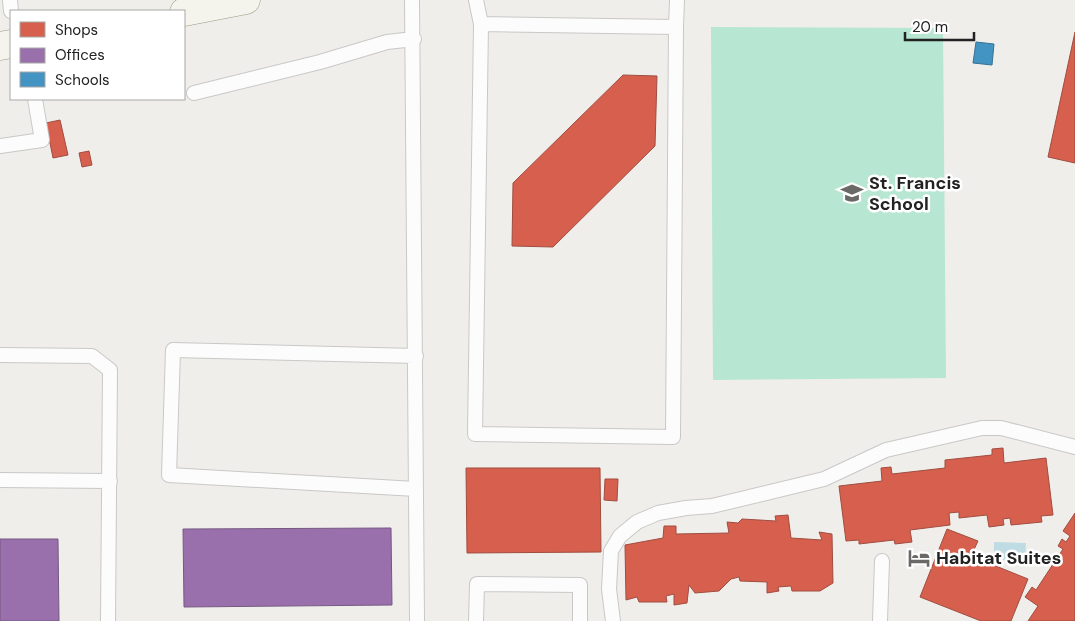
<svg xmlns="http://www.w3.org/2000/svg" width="1075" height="621" font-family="'DM Sans',sans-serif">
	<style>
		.pitch { fill: #b7e6d2 }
		.water { fill: #bfdbe3 }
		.shops { fill: #d6604d; stroke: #a04d40 }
		.offices { fill: #9970ab; stroke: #755982 }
		.schools { fill: #4393c3; stroke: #397193 }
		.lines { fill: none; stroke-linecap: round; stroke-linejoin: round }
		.lane-casing { stroke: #c9c8c7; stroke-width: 16 }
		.secondary-casing { stroke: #999a82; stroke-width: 29 }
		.lane { stroke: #fdfcfc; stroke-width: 14 }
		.secondary { stroke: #f4f4ed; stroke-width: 28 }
		.labels { text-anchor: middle; stroke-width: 5; stroke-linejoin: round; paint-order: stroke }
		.poi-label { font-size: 18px; font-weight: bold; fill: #222; stroke: #fff; text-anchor: start }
	</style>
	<rect width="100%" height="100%" fill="#f0eeeb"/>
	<!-- pitch -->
	<path class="pitch" d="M 711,27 L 943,28 L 946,378 L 713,380 Z"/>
	<!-- water -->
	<path class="water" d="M 994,542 L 1026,543 L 1025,563 L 1011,563 L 994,556 Z"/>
	<!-- shops -->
	<path class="shops" d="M 1075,32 L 1075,163 L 1048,157 Z
		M 623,75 L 657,76 L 655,146 L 553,247 L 512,246 L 513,183 Z
		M 60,120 L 68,155 L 53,158 L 46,123 Z
		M 89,151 L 92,165 L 82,167 L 79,153 Z
		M 1003,448 L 1004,463 L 1046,458 L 1053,515 L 1041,516 L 1042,522 L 1011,525 L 1010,518 L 1003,519 L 1004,525 L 989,527 L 987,515 L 959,518 L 959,512 L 949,513 L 950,525 L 910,530 L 912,542 L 895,544 L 894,540 L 859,544 L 859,540 L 846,541 L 839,486 L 882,481 L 881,468 L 891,467 L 892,474 L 945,468 L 945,460 L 992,455 L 992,449 Z
		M 466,468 L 600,468 L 601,552 L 467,553 Z
		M 605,479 L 618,479 L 617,501 L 604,500 Z
		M 1075,513 L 1075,621 L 1028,621 L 1038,606 L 1025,597 L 1032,587 L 1036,590 L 1063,549 L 1058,546 L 1062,539 L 1066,542 L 1070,536 L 1063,531 Z
		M 788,515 L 791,538 L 822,540 L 819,532 L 832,534 L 833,583 L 820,591 L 792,591 L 791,586 L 778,587 L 779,591 L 767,593 L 767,582 L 740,581 L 739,577 L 731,579 L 719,591 L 695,593 L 689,585 L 687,603 L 674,605 L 674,594 L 666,596 L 667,602 L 639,602 L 637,597 L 626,600 L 625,545 L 663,538 L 664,526 L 676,526 L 676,534 L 729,533 L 727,522 L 738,523 L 742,519 L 776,521 L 775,516 Z
		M 947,529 L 978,541 L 971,556 L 1028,579 L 1011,621 L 981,621 L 920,597 Z"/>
	<!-- offices -->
	<path class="offices" d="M 391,528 L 392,605 L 184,607 L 183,529 Z
		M 0,539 L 58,539 L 59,621 L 0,621 Z"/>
	<!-- schools -->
	<path class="schools" d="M 976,42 L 994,44 L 992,65 L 973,63 Z"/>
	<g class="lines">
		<!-- lane casing -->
		<g class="lane-casing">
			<path id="lane" d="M 10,0 L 11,11
				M 412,0 L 417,621
				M 476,0 L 481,24 L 475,434 L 673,437 L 676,27 L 481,24
				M 676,27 L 677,0
				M 194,93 L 320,62 L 387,42 L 414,39
				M 0,146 L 42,140 L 35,99
				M 0,355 L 92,356 L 110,370 L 108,621
				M 416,356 L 173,350 L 169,475 L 416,489
				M 0,480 L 110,481
				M 476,621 L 477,584 L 580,585 L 580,621
				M 613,621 L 609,589 L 611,551 L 620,536 L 637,522 L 658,513 L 686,508 L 712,506 L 824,479 L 886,450 L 982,428 L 1001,428 L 1075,447
				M 880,621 L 882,561"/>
		</g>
		<!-- secondary casing -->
		<g class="secondary-casing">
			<path id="secondary" d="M 184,12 L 246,0
				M 0,46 L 11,44"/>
		</g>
		<!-- lane -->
		<use href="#lane" class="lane"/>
		<!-- secondary -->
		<use href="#secondary" class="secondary"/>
	</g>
	<!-- icons -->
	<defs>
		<g id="school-bare" transform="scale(1.725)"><path d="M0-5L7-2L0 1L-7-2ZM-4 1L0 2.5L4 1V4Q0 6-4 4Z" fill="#6a6968" stroke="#fff" stroke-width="2.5" paint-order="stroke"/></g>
		<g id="hotel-bare" transform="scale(1.725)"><path d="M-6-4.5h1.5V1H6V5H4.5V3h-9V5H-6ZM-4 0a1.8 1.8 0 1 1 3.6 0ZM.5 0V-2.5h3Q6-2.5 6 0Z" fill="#6a6968" stroke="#fff" stroke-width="2.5" paint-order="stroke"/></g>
	</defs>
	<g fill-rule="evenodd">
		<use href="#school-bare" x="852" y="193"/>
		<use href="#hotel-bare" x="919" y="558"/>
	</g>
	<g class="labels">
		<!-- poi labels -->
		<g class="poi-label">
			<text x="869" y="189">St. Francis<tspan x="869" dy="21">School</tspan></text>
			<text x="936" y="564">Habitat Suites</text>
		</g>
	</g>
	<!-- legend -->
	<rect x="10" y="10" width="175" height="90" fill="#ffffff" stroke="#a7a7a7"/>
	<rect x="20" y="22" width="25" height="15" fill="#d6604d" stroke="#a7a7a7"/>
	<text x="55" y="35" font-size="15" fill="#222222">Shops</text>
	<rect x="20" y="48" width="25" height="15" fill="#9970ab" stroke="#a7a7a7"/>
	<text x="55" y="60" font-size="15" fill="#222222">Offices</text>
	<rect x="20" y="72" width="25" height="15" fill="#4393c3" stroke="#a7a7a7"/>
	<text x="55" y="85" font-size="15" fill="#222222">Schools</text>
	<!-- scale -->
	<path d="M905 32v8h69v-8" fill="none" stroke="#222222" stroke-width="2.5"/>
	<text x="912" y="32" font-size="15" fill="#222222" stroke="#ffffff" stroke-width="4" paint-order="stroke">20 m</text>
</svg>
